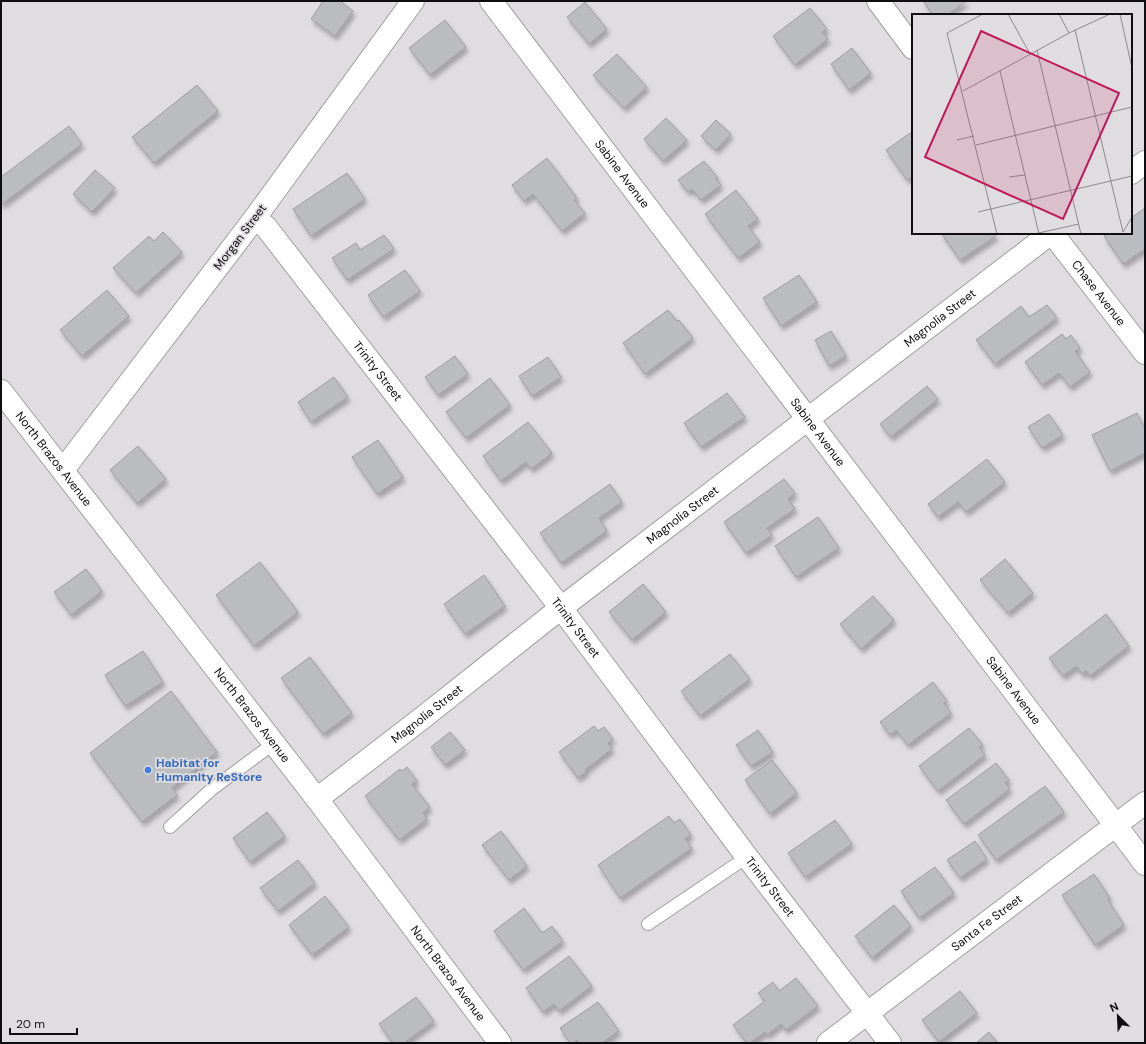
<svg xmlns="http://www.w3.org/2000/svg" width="1146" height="1044" font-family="'DM Sans',sans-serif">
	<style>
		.building { fill: #bbbcc0; stroke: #9c9da1; filter: url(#shadow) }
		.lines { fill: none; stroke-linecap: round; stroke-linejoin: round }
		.lane-casing { stroke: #a29ea2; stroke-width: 14 }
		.street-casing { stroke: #a29ea2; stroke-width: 24 }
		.secondary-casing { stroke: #a29ea2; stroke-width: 24 }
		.lane { stroke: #fff; stroke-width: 12 }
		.street { stroke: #fff; stroke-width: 22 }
		.secondary { stroke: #fff; stroke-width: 22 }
		.shop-dot { fill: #3f7fe0; stroke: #e0dde0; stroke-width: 1.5 }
		.labels { text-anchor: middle; stroke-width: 3.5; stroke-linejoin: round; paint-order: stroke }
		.street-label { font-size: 12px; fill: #0e0d0f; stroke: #e0dde0 }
		.shop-label { font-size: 12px; font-weight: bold; fill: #366cbe; stroke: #e0dde0; text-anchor: start }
		.inset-road { fill: none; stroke: #8c8a8c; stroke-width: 1 }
		.view { fill: #c2185b; fill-opacity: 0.15; stroke: #c2185b; stroke-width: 2 }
		.inset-edge { fill: none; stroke: #0e0d0f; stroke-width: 2 }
	</style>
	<defs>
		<filter id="shadow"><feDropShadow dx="2.5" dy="4.5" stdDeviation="2" flood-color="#0004"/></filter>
	</defs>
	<rect width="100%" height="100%" fill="#e0dde0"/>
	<!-- building -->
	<path class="building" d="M 323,1 L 340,1 L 353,11 L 335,36 L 311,19 Z
		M 923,1 L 967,1 L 947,15 L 933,15 Z
		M 585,2 L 607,29 L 589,44 L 567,17 Z
		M 810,8 L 827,29 L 822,32 L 828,39 L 795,65 L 773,36 Z
		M 445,20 L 466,47 L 430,75 L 409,48 Z
		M 852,48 L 871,73 L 849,90 L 831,64 Z
		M 617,54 L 647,87 L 624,108 L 593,75 Z
		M 197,85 L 218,111 L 154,163 L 132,137 Z
		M 666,118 L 687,140 L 663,161 L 644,139 Z
		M 716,120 L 731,134 L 716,150 L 701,136 Z
		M 69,126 L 82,144 L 1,205 L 1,177 Z
		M 913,131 L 913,176 L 907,180 L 886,150 Z
		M 547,158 L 577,198 L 574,200 L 585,213 L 562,231 L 533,194 L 524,201 L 512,185 Z
		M 704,161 L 718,178 L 716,179 L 721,185 L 701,200 L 692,189 L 688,192 L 678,180 Z
		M 95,170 L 115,188 L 92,212 L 73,194 Z
		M 347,173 L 365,199 L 311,236 L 293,209 Z
		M 736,190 L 758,219 L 748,226 L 760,242 L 738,258 L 705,214 Z
		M 1145,208 L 1145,249 L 1123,264 L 1104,236 L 1109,233 L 1131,233 L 1131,218 Z
		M 163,232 L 182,252 L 136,293 L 113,268 L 149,236 L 154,241 Z
		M 941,233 L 994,233 L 996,236 L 960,260 Z
		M 384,235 L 394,249 L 347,280 L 332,258 L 356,243 L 360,250 Z
		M 405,270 L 420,291 L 383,317 L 368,295 Z
		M 799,275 L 817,302 L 781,326 L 763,298 Z
		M 107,290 L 129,316 L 82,356 L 60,330 Z
		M 1047,305 L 1057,318 L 995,364 L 976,340 L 1021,306 L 1029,317 Z
		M 668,310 L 677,321 L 679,320 L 693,338 L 645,374 L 623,343 Z
		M 831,331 L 846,356 L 829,366 L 815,340 Z
		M 1062,334 L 1066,339 L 1071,335 L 1080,348 L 1075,351 L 1090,372 L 1070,387 L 1059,373 L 1042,385 L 1025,362 Z
		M 455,356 L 468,374 L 438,395 L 425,377 Z
		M 548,357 L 561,377 L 532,396 L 519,376 Z
		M 334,377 L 348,397 L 311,422 L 298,402 Z
		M 490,378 L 510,405 L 466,438 L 446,412 Z
		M 927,386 L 938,399 L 891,437 L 880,424 Z
		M 727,393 L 745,417 L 701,447 L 684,423 Z
		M 1137,413 L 1145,429 L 1145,453 L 1110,471 L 1092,435 Z
		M 1049,414 L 1063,435 L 1042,448 L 1028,427 Z
		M 528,422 L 552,453 L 531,469 L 526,462 L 501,481 L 483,456 Z
		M 378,440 L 403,477 L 377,494 L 352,457 Z
		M 138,446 L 166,479 L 137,503 L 110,470 Z
		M 987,459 L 1005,482 L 966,512 L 958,502 L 938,517 L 928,504 Z
		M 784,479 L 795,493 L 788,499 L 795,509 L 767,528 L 772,535 L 746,553 L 724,522 Z
		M 610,484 L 622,502 L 599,518 L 607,531 L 561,563 L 540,533 Z
		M 818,517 L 839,548 L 796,577 L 775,546 Z
		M 1005,559 L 1033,593 L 1008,613 L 980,580 Z
		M 260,562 L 298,612 L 254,646 L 216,595 Z
		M 86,569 L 102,591 L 71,615 L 54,592 Z
		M 484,575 L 505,606 L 465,634 L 444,604 Z
		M 643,584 L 666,612 L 632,640 L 609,612 Z
		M 873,596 L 894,620 L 861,649 L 840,624 Z
		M 1106,614 L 1129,646 L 1090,676 L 1086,671 L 1082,674 L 1078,668 L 1075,667 L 1063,676 L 1049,658 Z
		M 143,651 L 163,682 L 125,706 L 105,675 Z
		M 730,654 L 750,679 L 700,716 L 681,691 Z
		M 310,657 L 352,713 L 323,734 L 281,678 Z
		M 933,682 L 947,701 L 944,703 L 951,713 L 908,745 L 896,730 L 890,735 L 880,722 Z
		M 171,691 L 217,752 L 172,788 L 177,795 L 142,822 L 90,753 Z
		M 594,726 L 598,731 L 604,727 L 613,739 L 608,743 L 612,749 L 585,770 L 587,771 L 578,778 L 559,752 Z
		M 969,728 L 983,745 L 979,747 L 985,755 L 938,791 L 919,766 Z
		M 758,730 L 773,752 L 751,766 L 736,745 Z
		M 450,732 L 465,750 L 445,765 L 431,747 Z
		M 772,760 L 797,793 L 770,814 L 745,780 Z
		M 996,763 L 1009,780 L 1005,783 L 1010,789 L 964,824 L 946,800 Z
		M 407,767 L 417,781 L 412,784 L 430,807 L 423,813 L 427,819 L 399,840 L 365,796 L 400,769 L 402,771 Z
		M 1045,786 L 1064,812 L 996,860 L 978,835 Z
		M 267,812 L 285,836 L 250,862 L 233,838 Z
		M 669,816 L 674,823 L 680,819 L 691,835 L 685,839 L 692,848 L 620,898 L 598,865 Z
		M 835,820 L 852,844 L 805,877 L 788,853 Z
		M 501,831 L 527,866 L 509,880 L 482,845 Z
		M 975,841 L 987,859 L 960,878 L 947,860 Z
		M 298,860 L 315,883 L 278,911 L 260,888 Z
		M 935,867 L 954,893 L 919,918 L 901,891 Z
		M 1094,874 L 1110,898 L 1108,900 L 1124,925 L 1095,945 L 1062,895 Z
		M 325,896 L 349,927 L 312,955 L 289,925 Z
		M 894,905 L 911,926 L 872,958 L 855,936 Z
		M 524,908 L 542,933 L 552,926 L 563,941 L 523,970 L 494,931 Z
		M 569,956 L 592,986 L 559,1011 L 554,1004 L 543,1012 L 526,988 Z
		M 796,978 L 818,1006 L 786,1030 L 781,1024 L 767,1035 L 765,1032 L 750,1043 L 747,1043 L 733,1025 L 765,1001 L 758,993 L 773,982 L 779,991 Z
		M 960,991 L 977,1013 L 939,1042 L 922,1020 Z
		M 416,997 L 434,1021 L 404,1043 L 393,1043 L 379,1024 Z
		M 598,1002 L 619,1031 L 602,1043 L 579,1043 L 577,1040 L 573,1043 L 570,1043 L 560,1028 Z
		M 989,1032 L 998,1043 L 976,1043 Z"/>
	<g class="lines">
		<!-- lane casing -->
		<g class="lane-casing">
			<path id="lane" d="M 170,827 L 212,789 L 273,744
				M 648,924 L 747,857"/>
		</g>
		<!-- street casing -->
		<g class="street-casing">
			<g id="street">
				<path id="s1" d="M 491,1 L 1145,864"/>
				<path d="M 878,1 L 913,48"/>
				<path d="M 1131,173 L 1145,162"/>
				<path id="s2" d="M 1052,233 L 1145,353"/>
				<path id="s3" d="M 1,391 L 317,799 L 500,1043"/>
				<path d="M 63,470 L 255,218"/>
				<path id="s4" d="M 317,799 L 421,719 L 561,608 L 1051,233"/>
				<path id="s5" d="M 828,1043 L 1145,803"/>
			</g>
		</g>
		<!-- secondary casing -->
		<g class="secondary-casing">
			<g id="secondary">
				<path id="s6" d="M 413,1 L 255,218 L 266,227 L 561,608 L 747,857 L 890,1043"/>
			</g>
		</g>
		<!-- lane -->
		<use href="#lane" class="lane"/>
		<!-- street -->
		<use href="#street" class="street"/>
		<!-- secondary -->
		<use href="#secondary" class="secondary"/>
	</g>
	<!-- markers -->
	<circle class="shop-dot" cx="148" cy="770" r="4"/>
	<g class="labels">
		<!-- street labels -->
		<g class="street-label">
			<text dy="4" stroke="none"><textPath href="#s1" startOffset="217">Sabine Avenue</textPath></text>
			<text transform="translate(240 237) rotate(-53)" y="4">Morgan Street</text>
			<text dy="4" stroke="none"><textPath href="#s2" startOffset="76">Chase Avenue</textPath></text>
			<text dy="4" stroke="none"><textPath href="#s4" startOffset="787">Magnolia Street</textPath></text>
			<text dy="4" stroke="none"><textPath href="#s6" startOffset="465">Trinity Street</textPath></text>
			<text dy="4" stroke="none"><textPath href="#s1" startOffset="541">Sabine Avenue</textPath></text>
			<text dy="4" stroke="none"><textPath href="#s3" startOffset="86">North Brazos Avenue</textPath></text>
			<text dy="4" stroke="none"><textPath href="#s4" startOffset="463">Magnolia Street</textPath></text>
			<text dy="4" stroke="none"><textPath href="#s6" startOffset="789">Trinity Street</textPath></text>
			<text dy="4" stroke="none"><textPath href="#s1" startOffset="865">Sabine Avenue</textPath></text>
			<text dy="4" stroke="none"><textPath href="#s4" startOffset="139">Magnolia Street</textPath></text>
			<text dy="4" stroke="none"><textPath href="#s3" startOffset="410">North Brazos Avenue</textPath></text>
			<text dy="4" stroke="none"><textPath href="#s6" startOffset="1113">Trinity Street</textPath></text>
			<text dy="4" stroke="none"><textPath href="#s5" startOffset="199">Santa Fe Street</textPath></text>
			<text dy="4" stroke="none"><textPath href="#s3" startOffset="734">North Brazos Avenue</textPath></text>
		</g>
		<!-- shop labels -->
		<g class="shop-label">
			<text x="156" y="767">Habitat for<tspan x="156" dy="14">Humanity ReStore</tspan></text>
		</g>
	</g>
	<!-- overview -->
	<g transform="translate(912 14)">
		<rect width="220" height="220" fill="#e0dde0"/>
		<path class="inset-road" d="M 71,0 L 35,19 L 85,220M 96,0 L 118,40M 147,0 L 157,19M 208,0 L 220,54M 163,16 L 211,218M 125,36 L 169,220M 88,57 L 127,220M 51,77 L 157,19 L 198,0M 45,126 L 62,122M 64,131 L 220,93M 97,163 L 113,161M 66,198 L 220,162M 211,218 L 220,203M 122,220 L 167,210"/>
		<path class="view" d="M 69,17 L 207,79 L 151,205 L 13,143 Z"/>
		<rect width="220" height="220" class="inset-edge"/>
	</g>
	<!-- border -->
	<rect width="1146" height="1044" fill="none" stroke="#0e0d0f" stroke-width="4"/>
	<!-- north arrow -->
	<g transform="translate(1118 1016) rotate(336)" stroke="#e0dde0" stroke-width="3" paint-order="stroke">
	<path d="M0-3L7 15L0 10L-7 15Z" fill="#0e0d0f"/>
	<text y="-6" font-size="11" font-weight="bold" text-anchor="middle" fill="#0e0d0f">N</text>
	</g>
	<!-- scale -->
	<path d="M10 1028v6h67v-6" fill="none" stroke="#0e0d0f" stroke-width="2"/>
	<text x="16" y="1028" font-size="12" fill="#0e0d0f" stroke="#e0dde0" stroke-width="3" paint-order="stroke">20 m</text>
</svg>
